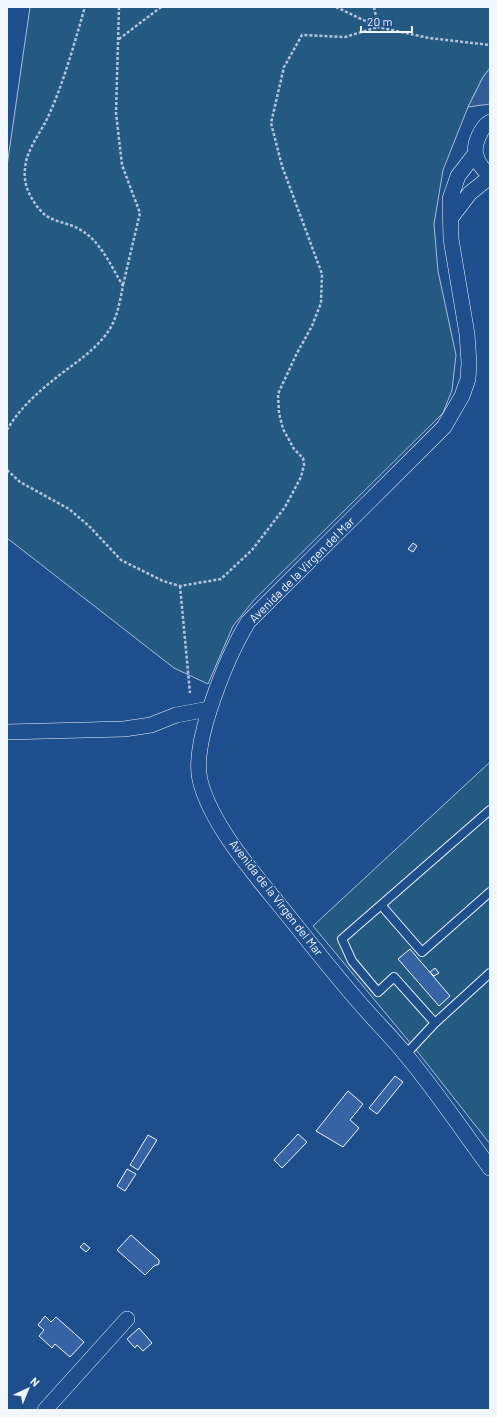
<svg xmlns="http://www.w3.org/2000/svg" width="497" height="1417" font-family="Barlow,sans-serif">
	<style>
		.green { fill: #245a82; stroke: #a8bbd7 }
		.parking { fill: #305b95; stroke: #a8bbd7 }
		.building { fill: #3563a3; stroke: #f2f6ff }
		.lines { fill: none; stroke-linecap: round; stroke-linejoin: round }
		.lane-casing { stroke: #f2f6ff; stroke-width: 10 }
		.street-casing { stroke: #f2f6ff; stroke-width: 16 }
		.path { stroke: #b3c4dc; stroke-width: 2.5; stroke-dasharray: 3 2; stroke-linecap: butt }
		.lane { stroke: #1f4e8c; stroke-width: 8 }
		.street { stroke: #1f4e8c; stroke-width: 15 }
		.labels { text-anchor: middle; stroke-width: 3; stroke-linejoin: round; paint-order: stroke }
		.street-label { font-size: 12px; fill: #f2f6ff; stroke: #1f4e8c }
	</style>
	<rect width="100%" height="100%" fill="#1f4e8c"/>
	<!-- green -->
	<path class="green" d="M 30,7 L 490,7 L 490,68 L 483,77 L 468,107 L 443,170 L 434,224 L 438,271 L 456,355 L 452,390 L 443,413 L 255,599 L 233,626 L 208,684 L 174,668 L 7,538 L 7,166 Z
		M 490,762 L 490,1144 L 417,1051 L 313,926 Z"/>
	<!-- parking -->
	<path class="parking" d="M 490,68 L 490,104 L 468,107 L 483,77 Z"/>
	<!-- building -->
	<path class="building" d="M 413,543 L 417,546 L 413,552 L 408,549 Z
		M 410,949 L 450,996 L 439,1006 L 398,959 Z
		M 435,968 L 439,973 L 434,976 L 430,972 Z
		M 395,1076 L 403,1082 L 377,1114 L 369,1108 Z
		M 348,1091 L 363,1104 L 350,1120 L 359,1128 L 343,1147 L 316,1131 Z
		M 298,1134 L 307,1142 L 282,1168 L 274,1160 Z
		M 148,1135 L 157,1140 L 138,1170 L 130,1165 Z
		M 127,1169 L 136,1174 L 125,1191 L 117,1186 Z
		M 131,1235 L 159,1260 L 159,1264 L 154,1266 L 145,1275 L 117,1250 Z
		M 84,1243 L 90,1248 L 86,1252 L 80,1247 Z
		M 45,1316 L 51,1322 L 56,1317 L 84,1342 L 70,1357 L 55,1344 L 52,1348 L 39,1336 L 44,1330 L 38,1325 Z
		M 139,1328 L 152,1343 L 143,1351 L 137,1345 L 135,1348 L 127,1339 Z"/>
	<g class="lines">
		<!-- lane casing -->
		<g class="lane-casing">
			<path id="lane" d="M 381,905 L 422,952 L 490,892
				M 435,1023 L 394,977 L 378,992 L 352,961 L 342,939 L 490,810
				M 406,1054 L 435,1023 L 490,973"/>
		</g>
		<!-- street casing -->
		<g class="street-casing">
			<path id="street" d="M 490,122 C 481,127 473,145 476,155 C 478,164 484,170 490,176
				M 475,154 L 458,176 L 450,199 L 451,239 L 467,334 L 469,363 L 468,379 L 462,396 L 444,427 L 248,622 C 228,655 191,742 200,780 C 210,822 250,869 277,902 C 304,935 330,969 358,1001 C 373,1019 391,1036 406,1055 C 436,1091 462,1130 490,1168
				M 450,219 L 470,193 L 490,177
				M 7,732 L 124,729 L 151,725 L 176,715 L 209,709
				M 45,1410 L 127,1319"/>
		</g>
		<!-- path -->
		<path class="path" d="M 119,7 L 116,113 L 122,165 L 140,213 L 123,285
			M 336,7 L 378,27 L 429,38 L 490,45
			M 374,7 L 378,26
			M 119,39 L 161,7
			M 7,430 C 19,409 38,392 57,377 C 77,361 98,349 111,327 C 118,314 120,300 123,286 C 111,266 100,240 79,229 C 67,222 50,222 41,211 C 31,200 23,185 25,169 C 26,150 40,134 48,117 C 64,82 74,44 85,7
			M 7,470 L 20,482 L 69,509 L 89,526 L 121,560 L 163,581 L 180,586 L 221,579 L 252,550 L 285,507 L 301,477 L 304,465 L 303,458 L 294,449 L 283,429 L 279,413 L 278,394 L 296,355 L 312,326 L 321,303 L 322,274 L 282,166 L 271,123 L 284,67 L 302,35 L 345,37 L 378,27
			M 180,586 L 190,693"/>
		<!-- lane -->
		<use href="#lane" class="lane"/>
		<!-- street -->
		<use href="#street" class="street"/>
	</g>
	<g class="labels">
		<!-- street labels -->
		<g class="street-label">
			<text transform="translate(302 570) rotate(-45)" y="4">Avenida de la Virgen del Mar</text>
			<text transform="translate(276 898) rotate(52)" y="4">Avenida de la Virgen del Mar</text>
		</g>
	</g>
	<!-- border -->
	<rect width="497" height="1417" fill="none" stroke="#f2f6ff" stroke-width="16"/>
	<!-- north arrow -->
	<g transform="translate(28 1389) rotate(44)" stroke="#1f4e8c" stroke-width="3" paint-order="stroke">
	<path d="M0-3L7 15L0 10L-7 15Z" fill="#f2f6ff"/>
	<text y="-6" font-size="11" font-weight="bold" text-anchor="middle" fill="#f2f6ff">N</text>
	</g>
	<!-- scale -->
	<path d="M361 26v6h51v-6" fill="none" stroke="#f2f6ff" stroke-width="2"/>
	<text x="367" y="26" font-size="12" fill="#f2f6ff" stroke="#1f4e8c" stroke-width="3" paint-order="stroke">20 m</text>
</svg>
